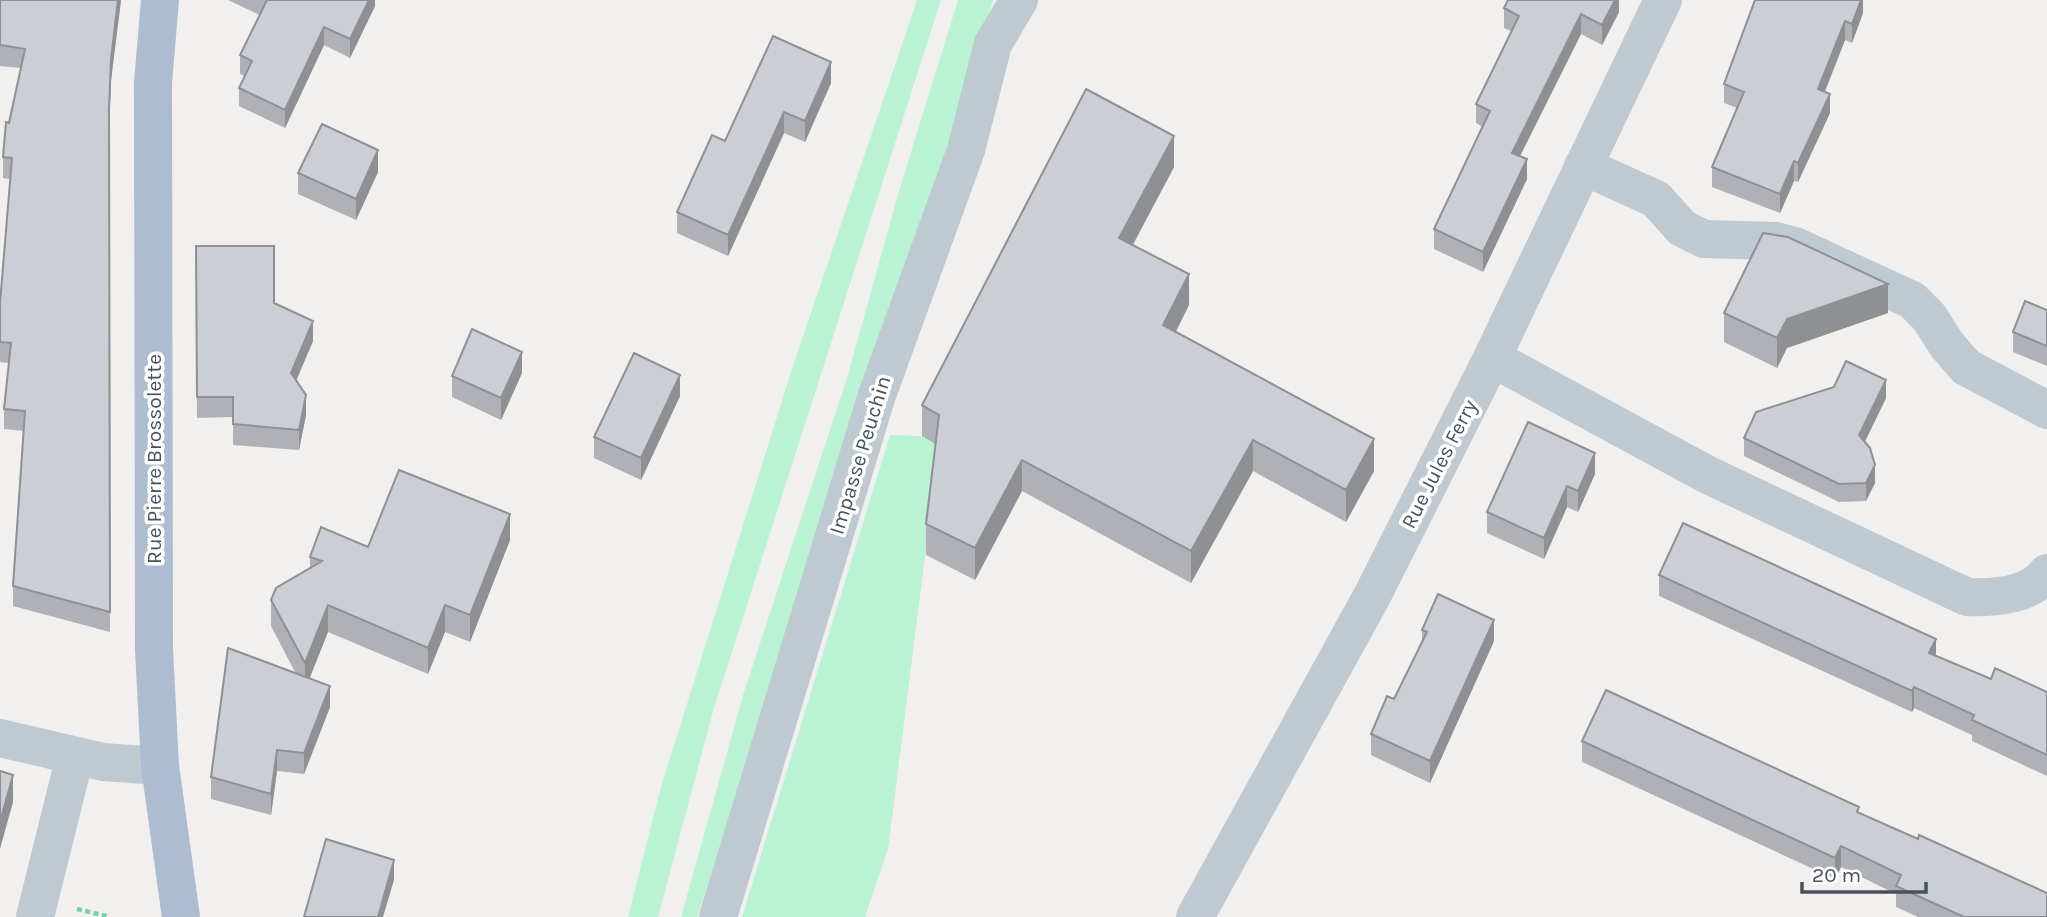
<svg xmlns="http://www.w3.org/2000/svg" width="2047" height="917" font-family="Karla,sans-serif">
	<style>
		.green { fill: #baf3d4 }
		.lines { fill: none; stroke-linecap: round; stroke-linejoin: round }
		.path { stroke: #70d3a8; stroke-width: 4.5; stroke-dasharray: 5 3.5; stroke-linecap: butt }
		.minor { stroke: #bfc9d2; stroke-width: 38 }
		.major { stroke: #adbcd0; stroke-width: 38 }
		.wall { fill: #afb1b6 }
		.shaded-wall { fill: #8e9094 }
		.building { fill: #cbced4; stroke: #8e9094; stroke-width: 2 }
		.labels { text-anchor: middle; stroke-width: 7; stroke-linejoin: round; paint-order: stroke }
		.street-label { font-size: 21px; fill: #46515e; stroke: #fff }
	</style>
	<rect width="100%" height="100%" fill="#f2efef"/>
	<!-- green -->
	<path class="green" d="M 917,0 L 941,0 L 714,708 L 658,917 L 628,917 L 661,787 L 791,372 Z
		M 958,0 L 993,0 L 931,209 L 697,917 L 681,917 L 744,692 L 847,378 L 899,191 Z
		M 890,435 L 922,436 L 939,446 L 888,849 L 865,917 L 742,917 Z"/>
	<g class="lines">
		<!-- path -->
		<path class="path" d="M 77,909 L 110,917"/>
		<!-- minor -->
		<path class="minor" d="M 1583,166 L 1656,199 L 1682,228 L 1704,239 L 1776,241 L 1795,246 L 1912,300 L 1929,317 L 1947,345 L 1966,367 L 2047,410
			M 1492,358 L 1708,475 L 1967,597 C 1993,598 2030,596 2047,573
			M 0,738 L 103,762 L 160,766
			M 35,917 L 75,756
			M 718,917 L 876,398 L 966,150 L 993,44 L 1019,0
			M 1195,917 L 1372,596 L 1492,358 L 1663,0"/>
		<!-- major -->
		<path class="major" d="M 160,0 L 153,83 L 154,649 L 160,766 L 181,917"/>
	</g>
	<!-- wall -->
	<path class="wall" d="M 0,0 L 121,0 L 111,80 L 109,129 L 110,632 L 13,606 L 13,586 L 24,431 L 4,429 L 4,409 L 9,363 L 0,362 L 0,303 L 10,179 L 3,178 L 3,157 L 9,123 L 21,68 L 0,66 Z
		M 228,0 L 375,0 L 375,6 L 350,58 L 324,45 L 285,128 L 239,106 L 239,88 L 245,76 L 240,74 L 240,55 L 260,15 Z
		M 1619,0 L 1619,12 L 1602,45 L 1581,34 L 1520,156 L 1527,179 L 1483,272 L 1434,249 L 1434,229 L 1483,127 L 1476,123 L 1476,104 L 1511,31 L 1504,28 L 1504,8 Z
		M 1863,0 L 1863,13 L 1852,43 L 1845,40 L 1825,92 L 1830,113 L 1798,182 L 1794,181 L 1780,213 L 1712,187 L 1712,167 L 1737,108 L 1724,103 L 1724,84 Z
		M 831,83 L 805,142 L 784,133 L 728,256 L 677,233 L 677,212 L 725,141 Z
		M 1174,167 L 1133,245 L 1189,305 L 1176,332 L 1374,471 L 1346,522 L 1253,471 L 1191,583 L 1022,491 L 975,580 L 926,555 L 926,524 L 935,444 L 922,436 L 922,405 Z
		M 378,172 L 356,220 L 298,194 L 298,173 Z
		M 196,246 L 274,303 L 313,341 L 296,380 L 306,415 L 299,450 L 233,445 L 233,417 L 197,418 Z
		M 2047,310 L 2047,366 L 2013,352 L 2013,332 Z
		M 1724,313 L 1888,313 L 1787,348 L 1777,368 L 1724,342 Z
		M 522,373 L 501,420 L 452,397 L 452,376 Z
		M 680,396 L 641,480 L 594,458 L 594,437 Z
		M 1886,398 L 1865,442 L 1875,483 L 1866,501 L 1839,502 L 1744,456 L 1744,438 Z
		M 1595,474 L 1578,512 L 1567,507 L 1544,559 L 1487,533 L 1487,512 Z
		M 510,540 L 470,642 L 445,632 L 428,674 L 328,632 L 309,678 L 330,707 L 304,774 L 277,771 L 271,815 L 211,799 L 211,777 L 296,674 L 271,626 L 271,600 L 310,568 L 310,557 L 368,547 Z
		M 1659,575 L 1936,656 L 1991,679 L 2047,692 L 2047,776 L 1972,741 L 1972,735 L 1914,708 L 1912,712 L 1659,596 Z
		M 1422,630 L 1494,641 L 1430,783 L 1371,755 L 1371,734 L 1394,699 L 1422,643 Z
		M 1582,741 L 1859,813 L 2047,917 L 1918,917 L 1896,907 L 1896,894 L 1841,867 L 1835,879 L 1582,762 Z"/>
	<!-- shaded-wall -->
	<path class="shaded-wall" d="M 118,0 L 121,0 L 111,80 L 109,130 L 111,59 Z
		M 369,0 L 375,0 L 375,6 L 350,58 L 350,39 Z
		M 1615,0 L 1619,0 L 1619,12 L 1602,45 L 1602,25 Z
		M 1861,0 L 1863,0 L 1863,13 L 1852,43 L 1852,24 Z
		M 1581,14 L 1581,34 L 1512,172 L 1512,153 Z
		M 1845,21 L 1845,40 L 1818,108 L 1818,89 Z
		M 324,27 L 324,45 L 285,128 L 285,110 Z
		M 831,62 L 831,83 L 805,142 L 805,121 Z
		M 1830,94 L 1830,113 L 1798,182 L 1798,163 Z
		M 784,112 L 784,133 L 728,256 L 728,235 Z
		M 1174,136 L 1174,167 L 1119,270 L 1119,238 Z
		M 378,150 L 378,172 L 356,220 L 356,199 Z
		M 1527,159 L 1527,179 L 1483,272 L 1483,252 Z
		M 1794,161 L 1794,181 L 1780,213 L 1780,194 Z
		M 1189,274 L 1189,305 L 1163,356 L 1163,325 Z
		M 1888,284 L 1888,313 L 1787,348 L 1777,368 L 1777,338 L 1787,319 Z
		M 313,321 L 313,341 L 291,393 L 291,373 Z
		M 522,352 L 522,373 L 501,420 L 501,398 Z
		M 680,375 L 680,396 L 641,480 L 641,458 Z
		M 1886,380 L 1886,398 L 1859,453 L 1859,435 Z
		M 306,395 L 306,415 L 299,450 L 299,430 Z
		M 1374,439 L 1374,471 L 1346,522 L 1346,490 Z
		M 1253,440 L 1253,471 L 1191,583 L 1191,551 Z
		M 1595,453 L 1595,474 L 1578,512 L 1578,491 Z
		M 1022,460 L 1022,491 L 975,580 L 975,548 Z
		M 1875,465 L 1875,483 L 1866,501 L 1866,483 Z
		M 1567,486 L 1567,507 L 1544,559 L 1544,538 Z
		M 510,514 L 510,540 L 470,642 L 470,615 Z
		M 328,605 L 328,632 L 305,690 L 305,663 Z
		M 445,605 L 445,632 L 428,674 L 428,648 Z
		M 1494,620 L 1494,641 L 1430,783 L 1430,761 Z
		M 1936,639 L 1936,661 L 1929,653 Z
		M 330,686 L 330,707 L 304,774 L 304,753 Z
		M 1914,687 L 1914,708 L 1912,712 L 1912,691 Z
		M 277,750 L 277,771 L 271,815 L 271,794 Z
		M 13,775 L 13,802 L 0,849 L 0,822 Z
		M 1841,846 L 1841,867 L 1835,879 L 1835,858 Z
		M 394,860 L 394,880 L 383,917 L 378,917 Z"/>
	<!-- building -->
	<path class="building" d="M 0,0 L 118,0 L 111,59 L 109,109 L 110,612 L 13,586 L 25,411 L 4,409 L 11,343 L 0,342 L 0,303 L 12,158 L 3,157 L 6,122 L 9,123 L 25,49 L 0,45 Z
		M 267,0 L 369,0 L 350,39 L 324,27 L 285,110 L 239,88 L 252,61 L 240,55 Z
		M 1508,0 L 1615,0 L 1602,25 L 1581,14 L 1512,153 L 1527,159 L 1483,252 L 1434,229 L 1490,111 L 1476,104 L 1519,16 L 1504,8 Z
		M 1755,0 L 1861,0 L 1852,24 L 1845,21 L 1818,89 L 1830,94 L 1798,163 L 1794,161 L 1780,194 L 1712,167 L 1744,92 L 1724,84 Z
		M 773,36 L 831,62 L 805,121 L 784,112 L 728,235 L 677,212 L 712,135 L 725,141 Z
		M 1086,89 L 1174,136 L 1119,238 L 1189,274 L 1163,325 L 1374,439 L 1346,490 L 1253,440 L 1191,551 L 1022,460 L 975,548 L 926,524 L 939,415 L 922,405 Z
		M 322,124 L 378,150 L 356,199 L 298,173 Z
		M 1763,233 L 1788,237 L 1888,284 L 1787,319 L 1777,338 L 1724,313 Z
		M 196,246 L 274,246 L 274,303 L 313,321 L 291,373 L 306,395 L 299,430 L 233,424 L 233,397 L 197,397 Z
		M 2025,301 L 2047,310 L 2047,346 L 2013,332 Z
		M 472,329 L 522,352 L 501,398 L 452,376 Z
		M 634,353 L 680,375 L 641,458 L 594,437 Z
		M 1846,361 L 1886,380 L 1859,435 L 1870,448 L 1875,465 L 1866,483 L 1839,484 L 1744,438 L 1756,412 L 1834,387 Z
		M 1528,422 L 1595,453 L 1578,491 L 1567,486 L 1544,538 L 1487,512 Z
		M 399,470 L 510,514 L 470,615 L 445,605 L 428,648 L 328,605 L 305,663 L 271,600 L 276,588 L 322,561 L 310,557 L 321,527 L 368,547 Z
		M 1683,523 L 1936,639 L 1929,653 L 1991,679 L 1995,668 L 2047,692 L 2047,755 L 1972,720 L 1974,715 L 1914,687 L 1912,691 L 1659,575 Z
		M 1438,594 L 1494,620 L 1430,761 L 1371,734 L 1387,696 L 1394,699 L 1427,632 L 1422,630 Z
		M 228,648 L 330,686 L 304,753 L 277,750 L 271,794 L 211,777 Z
		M 1606,690 L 1859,807 L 1857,812 L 1918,839 L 1919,835 L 2047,893 L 2047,917 L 1964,917 L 1896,886 L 1901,875 L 1841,846 L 1835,858 L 1582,741 Z
		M 0,771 L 13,775 L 0,822 Z
		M 326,839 L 394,860 L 378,917 L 304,917 Z"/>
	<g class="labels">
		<!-- street labels -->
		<g class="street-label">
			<text transform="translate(860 455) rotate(-73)" y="7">Impasse Peuchin</text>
			<text transform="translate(154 459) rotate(-90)" y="7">Rue Pierre Brossolette</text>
			<text transform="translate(1439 464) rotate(-63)" y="7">Rue Jules Ferry</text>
		</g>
	</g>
	<!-- scale -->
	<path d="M1802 882v10h124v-10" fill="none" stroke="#46515e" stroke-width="3.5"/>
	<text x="1812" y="882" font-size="21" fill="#46515e" stroke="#ffffff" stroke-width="5" paint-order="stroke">20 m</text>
</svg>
